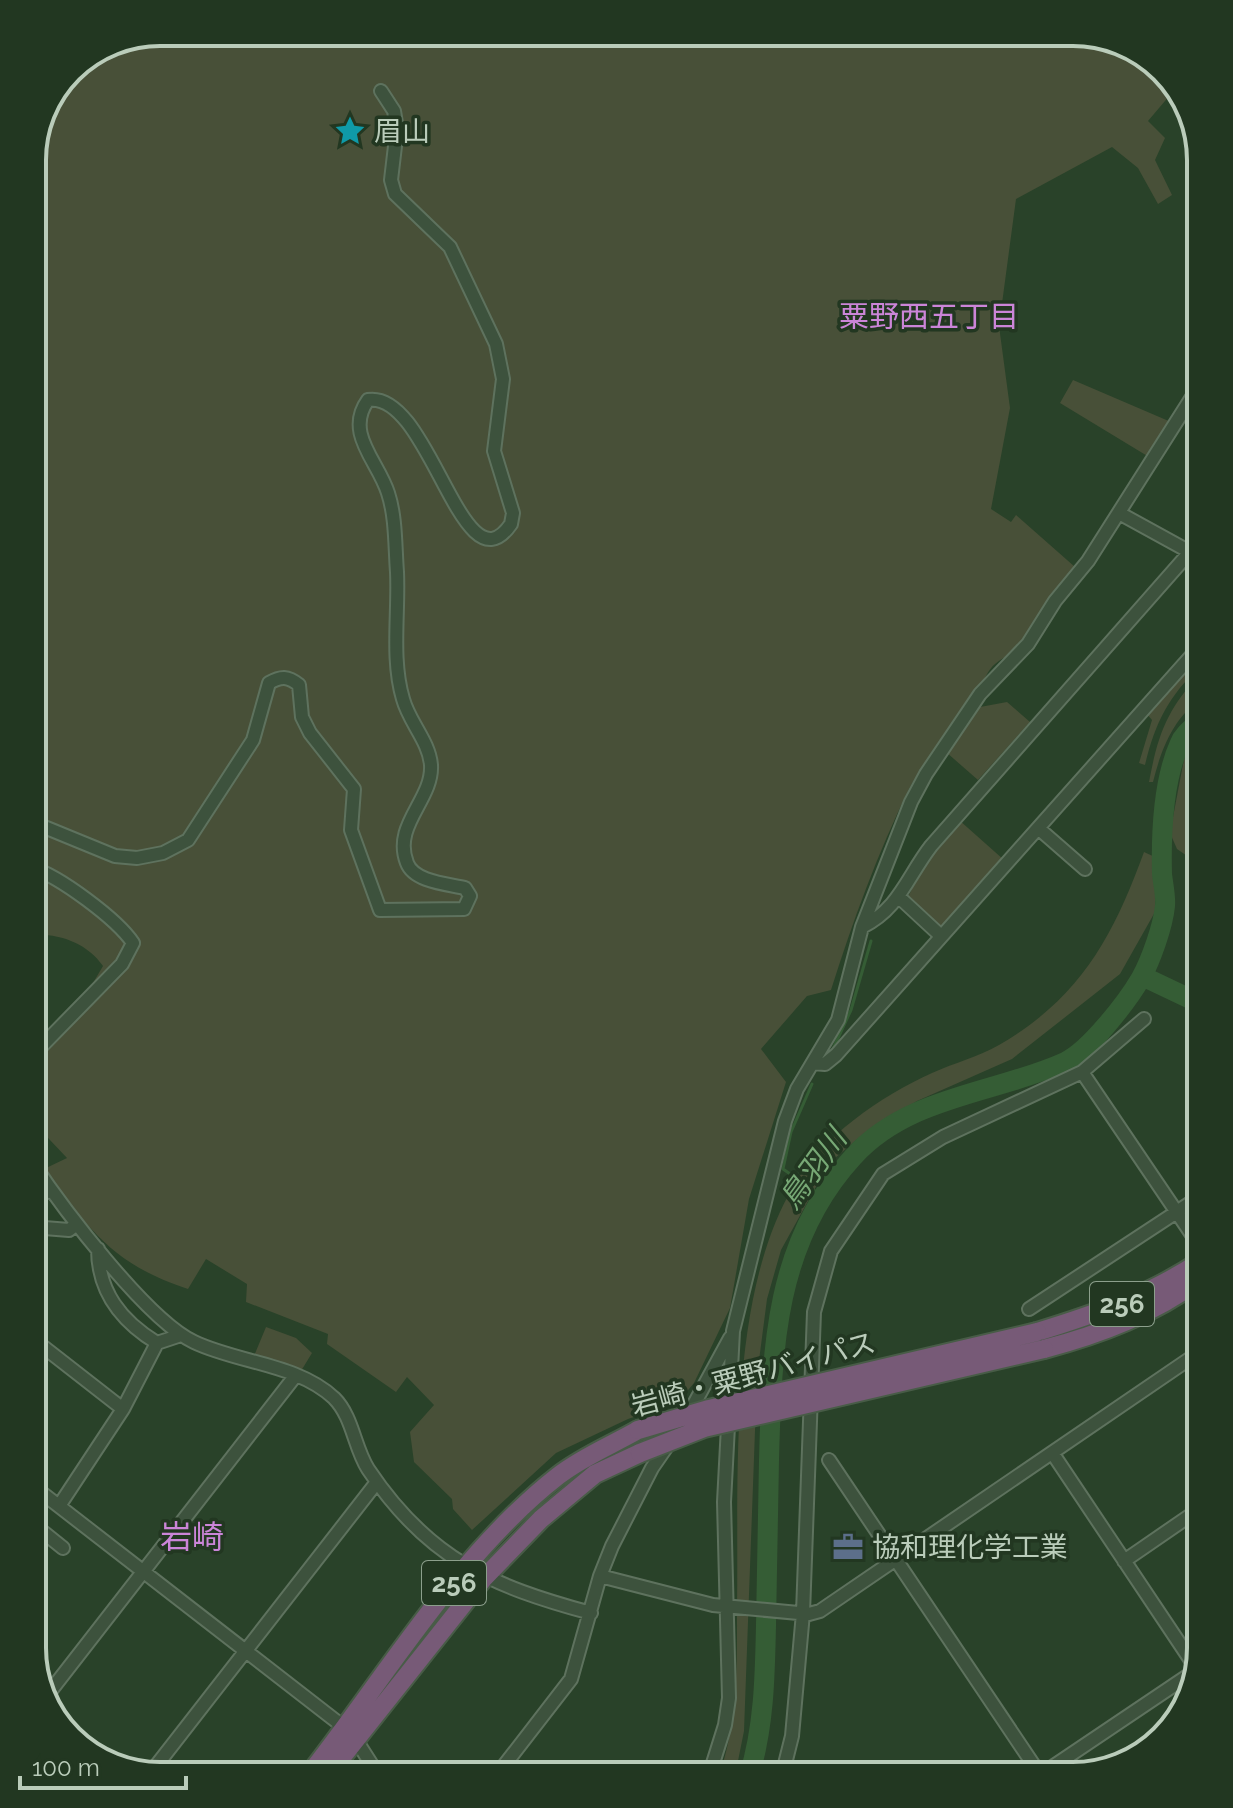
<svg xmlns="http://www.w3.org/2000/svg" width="1233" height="1808" font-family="Raleway,'Noto Sans JP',sans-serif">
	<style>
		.green { fill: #485038 }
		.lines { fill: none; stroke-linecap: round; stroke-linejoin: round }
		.stream { stroke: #355d35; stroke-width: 3 }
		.river { stroke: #355d35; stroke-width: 20 }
		.minor-casing { stroke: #5e725e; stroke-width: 16 }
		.highway-casing { stroke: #485c47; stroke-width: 22 }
		.minor { stroke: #3d523d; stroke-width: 12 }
		.highway { stroke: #775a77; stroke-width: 18 }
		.highway-bridge-casing { stroke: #485c47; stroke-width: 22; stroke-linecap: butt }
		.highway-bridge { stroke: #775a77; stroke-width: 18 }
		.labels { text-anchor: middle; stroke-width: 7; stroke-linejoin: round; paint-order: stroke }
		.shield { fill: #223721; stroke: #8c9f8c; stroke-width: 2 }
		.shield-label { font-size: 26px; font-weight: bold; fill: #baccba }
		.poi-label { font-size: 28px; fill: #baccba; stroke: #223721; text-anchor: start }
		.street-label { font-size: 28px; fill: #baccba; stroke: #223721 }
		.neighbourhood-label { font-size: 30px; fill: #cb85d8; stroke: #223721 }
		.water-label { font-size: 30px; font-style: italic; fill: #77a875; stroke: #223721 }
		.quarter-label { font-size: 32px; fill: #cb85d8; stroke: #223721 }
		.rim { fill: none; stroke: #baccba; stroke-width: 4 }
	</style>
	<rect width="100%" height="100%" fill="#294229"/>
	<!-- green -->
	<path class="green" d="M 160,32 L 1081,32 L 1144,53 L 1176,88 L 1148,121 L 1165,138 L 1155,160 L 1172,195 L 1158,204 L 1138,168 L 1112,147 L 1016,199 L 999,326 L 1010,408 L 991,509 L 1011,522 L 1016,515 L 1075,567 L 1011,655 C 984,664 985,684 972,705 C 954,734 925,759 909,789 C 878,852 852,923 831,990 L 807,996 L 761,1049 L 786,1082 L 749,1199 L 730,1308 L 694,1383 L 678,1402 L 628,1419 L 556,1453 L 472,1530 L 453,1509 L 452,1499 L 414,1462 L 410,1432 L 434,1405 L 407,1377 L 396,1392 L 327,1344 L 328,1334 L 246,1302 L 247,1284 L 206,1259 L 188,1289 C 112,1264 90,1230 44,1169 L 67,1158 L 32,1121 L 32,1066 L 70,1022 L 103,966 C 87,943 59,933 32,935 L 32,151 L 75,64 Z
		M 1073,380 L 1171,422 L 1149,457 L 1060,403 Z
		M 1201,651 L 1201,666 C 1169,695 1155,723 1145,765 L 1139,763 L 1152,720 L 1146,713 Z
		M 1201,673 L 1201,699 C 1173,718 1161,750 1153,782 L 1149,782 C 1158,734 1167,709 1201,673 Z
		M 1007,702 L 1030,722 L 978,780 L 946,752 L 980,707 Z
		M 1201,735 L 1201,808 L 1190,858 L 1177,849 L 1170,833 L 1185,754 Z
		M 959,820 L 1004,860 L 937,933 L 904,905 L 927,859 Z
		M 1144,852 L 1157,858 L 1155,912 L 1120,974 L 1012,1059 L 917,1101 L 860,1137 L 829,1163 L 781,1250 L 767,1299 L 757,1376 L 744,1731 L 735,1776 L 719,1776 C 738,1721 737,1666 737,1608 C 739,1481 727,1299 793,1187 C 821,1137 881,1096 932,1073 C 954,1063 978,1057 999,1045 C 1080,998 1113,937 1144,852 Z
		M 266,1327 L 296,1338 L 312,1353 L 301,1371 L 254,1356 Z"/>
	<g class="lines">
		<!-- stream -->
		<path class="stream" d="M 1196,544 L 1201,538
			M 833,1049 L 851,1010 L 871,941
			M 812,1084 L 791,1132 L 783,1169 L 822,1196"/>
		<!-- river -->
		<path class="river" d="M 1142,976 L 1201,1004
			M 749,1776 C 764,1728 765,1676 766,1625 C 767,1570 768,1515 769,1460 C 772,1351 774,1243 853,1157 C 908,1096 994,1094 1065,1062 C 1089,1051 1127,1002 1141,978 C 1151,960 1163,926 1165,906 C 1166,896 1163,884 1162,874 C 1161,834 1163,780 1180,743 C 1183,734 1194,727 1201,720"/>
		<!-- minor casing -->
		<g class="minor-casing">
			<path id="minor" d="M 1119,513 L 1201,558
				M 32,822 L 115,856 L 137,858 L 163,853 L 188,840 L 253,740 L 269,683 C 281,676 288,676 299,685 L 302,717 L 310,733 L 354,789 L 351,830 L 380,910 L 464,909 L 470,896 L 465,888 C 448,884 414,882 407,863 C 392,825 433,800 431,765 C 429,741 409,722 403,699 C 391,659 399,613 397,572 C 395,546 396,517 388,493 C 378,461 344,433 368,400 C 430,390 462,595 511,524 L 513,513 L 494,451 L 503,379 L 496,344 L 450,247 L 395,194 L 391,180 L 397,129 L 394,111 L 381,91
				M 1038,828 L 1085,869
				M 900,898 L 941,936
				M 862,927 C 899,909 907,877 931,846 L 1190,552
				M 32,1056 L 122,964 L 133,943 C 117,919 59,876 32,868
				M 813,1063 L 825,1064 L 836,1055 L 1201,645
				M 1082,1072 L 1201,1248
				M 32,1162 C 62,1207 147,1320 194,1342 C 238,1363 298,1364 334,1398 C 353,1417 354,1447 368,1469 C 428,1559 491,1586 591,1613
				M 32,1191 L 52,1192
				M 32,1227 L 69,1230 L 77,1224
				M 98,1249 C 98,1292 121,1321 157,1343 L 181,1335
				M 1029,1309 L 1201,1196
				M 32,1338 L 123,1409 L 59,1506
				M 123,1409 L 157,1343
				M 687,1417 L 730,1338
				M 1053,1454 L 1196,1668
				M 829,1460 L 1041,1776
				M 32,1505 L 42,1493 L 345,1728
				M 32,1523 L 63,1548
				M 1124,1561 L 1201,1508
				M 600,1576 L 713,1605 L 809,1614 L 820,1611 L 1201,1351
				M 45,1698 L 296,1375
				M 356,1740 L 379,1776
				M 149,1775 L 377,1482
				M 496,1776 L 571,1679 L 600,1576 L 612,1546 L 652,1468 L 670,1442
				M 709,1776 L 725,1725 L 729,1698 L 724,1502 L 733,1331 L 785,1121 L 797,1089 L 838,1020 L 862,927 L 911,802 L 926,774 L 980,694 L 1028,644 L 1055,601 L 1088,561 L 1201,383
				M 782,1776 L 792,1736 L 803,1613 L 814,1312 L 831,1251 L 883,1174 L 943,1137 L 1082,1072 L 1144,1019
				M 1039,1776 L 1195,1671"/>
		</g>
		<!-- highway casing -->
		<g class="highway-casing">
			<path id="highway" d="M 1037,1332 C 1096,1314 1150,1295 1201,1261
				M 1044,1349 C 1101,1334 1153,1314 1201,1279
				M 308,1776 C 386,1677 458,1554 558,1476 C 582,1457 612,1445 638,1430
				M 327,1776 L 484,1578 L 541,1519 L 595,1474 L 640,1453"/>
		</g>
		<!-- minor -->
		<use href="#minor" class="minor"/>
		<!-- highway -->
		<use href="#highway" class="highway"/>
		<!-- highway-bridge casing -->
		<g class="highway-bridge-casing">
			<path id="highway-bridge" d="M 638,1430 L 709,1409 L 1037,1332
				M 640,1453 L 704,1428 L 1044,1349"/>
		</g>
		<!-- highway-bridge -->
		<use href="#highway-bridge" class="highway-bridge"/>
	</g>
	<!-- icons -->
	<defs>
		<g id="sight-bare" transform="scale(2.4)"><path d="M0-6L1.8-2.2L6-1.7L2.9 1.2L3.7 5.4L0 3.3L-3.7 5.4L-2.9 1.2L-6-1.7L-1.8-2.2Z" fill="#0f9aa8" stroke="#223721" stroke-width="2.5" paint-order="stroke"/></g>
		<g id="office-bare" transform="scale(2.4)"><path d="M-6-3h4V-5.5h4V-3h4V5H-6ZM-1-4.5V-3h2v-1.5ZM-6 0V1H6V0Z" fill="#5c6f8a" stroke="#223721" stroke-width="2.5" paint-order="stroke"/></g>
	</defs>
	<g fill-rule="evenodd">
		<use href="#sight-bare" x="350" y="131"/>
		<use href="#office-bare" x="848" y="1547"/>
	</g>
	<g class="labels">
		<!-- shield labels -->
		<g class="shield">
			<rect x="1090" y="1282" width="64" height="44" rx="6"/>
			<rect x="422" y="1561" width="64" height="44" rx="6"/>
		</g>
		<g class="shield-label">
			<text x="1122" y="1313">256</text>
			<text x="454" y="1592">256</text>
		</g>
		<!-- poi labels -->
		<g class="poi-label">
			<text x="374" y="141">眉山</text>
			<text x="872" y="1557">協和理化学工業</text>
		</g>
		<!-- street labels -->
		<g class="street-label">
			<text transform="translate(753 1374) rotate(-15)" y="10">岩崎・粟野バイパス</text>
		</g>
		<!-- neighbourhood labels -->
		<g class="neighbourhood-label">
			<text x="929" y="327">粟野西五丁目</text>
		</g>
		<!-- water labels -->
		<g class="water-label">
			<text transform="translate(813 1169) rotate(-54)" y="10">鳥羽川</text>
		</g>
		<!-- quarter labels -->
		<g class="quarter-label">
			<text x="192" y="1548">岩崎</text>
		</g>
	</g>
	<!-- crop -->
	<path d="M0 0H1233V1808H0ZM160 46H1073A114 114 0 0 1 1187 160V1648A114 114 0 0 1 1073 1762H160A114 114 0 0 1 46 1648V160A114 114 0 0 1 160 46Z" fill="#223721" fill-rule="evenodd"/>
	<path class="rim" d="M160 46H1073A114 114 0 0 1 1187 160V1648A114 114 0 0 1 1073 1762H160A114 114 0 0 1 46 1648V160A114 114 0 0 1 160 46Z"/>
	<!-- scale -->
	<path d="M20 1776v12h166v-12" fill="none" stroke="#baccba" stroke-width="4"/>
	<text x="32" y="1776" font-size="24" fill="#baccba" stroke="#223721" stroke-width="6" paint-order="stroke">100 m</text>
</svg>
